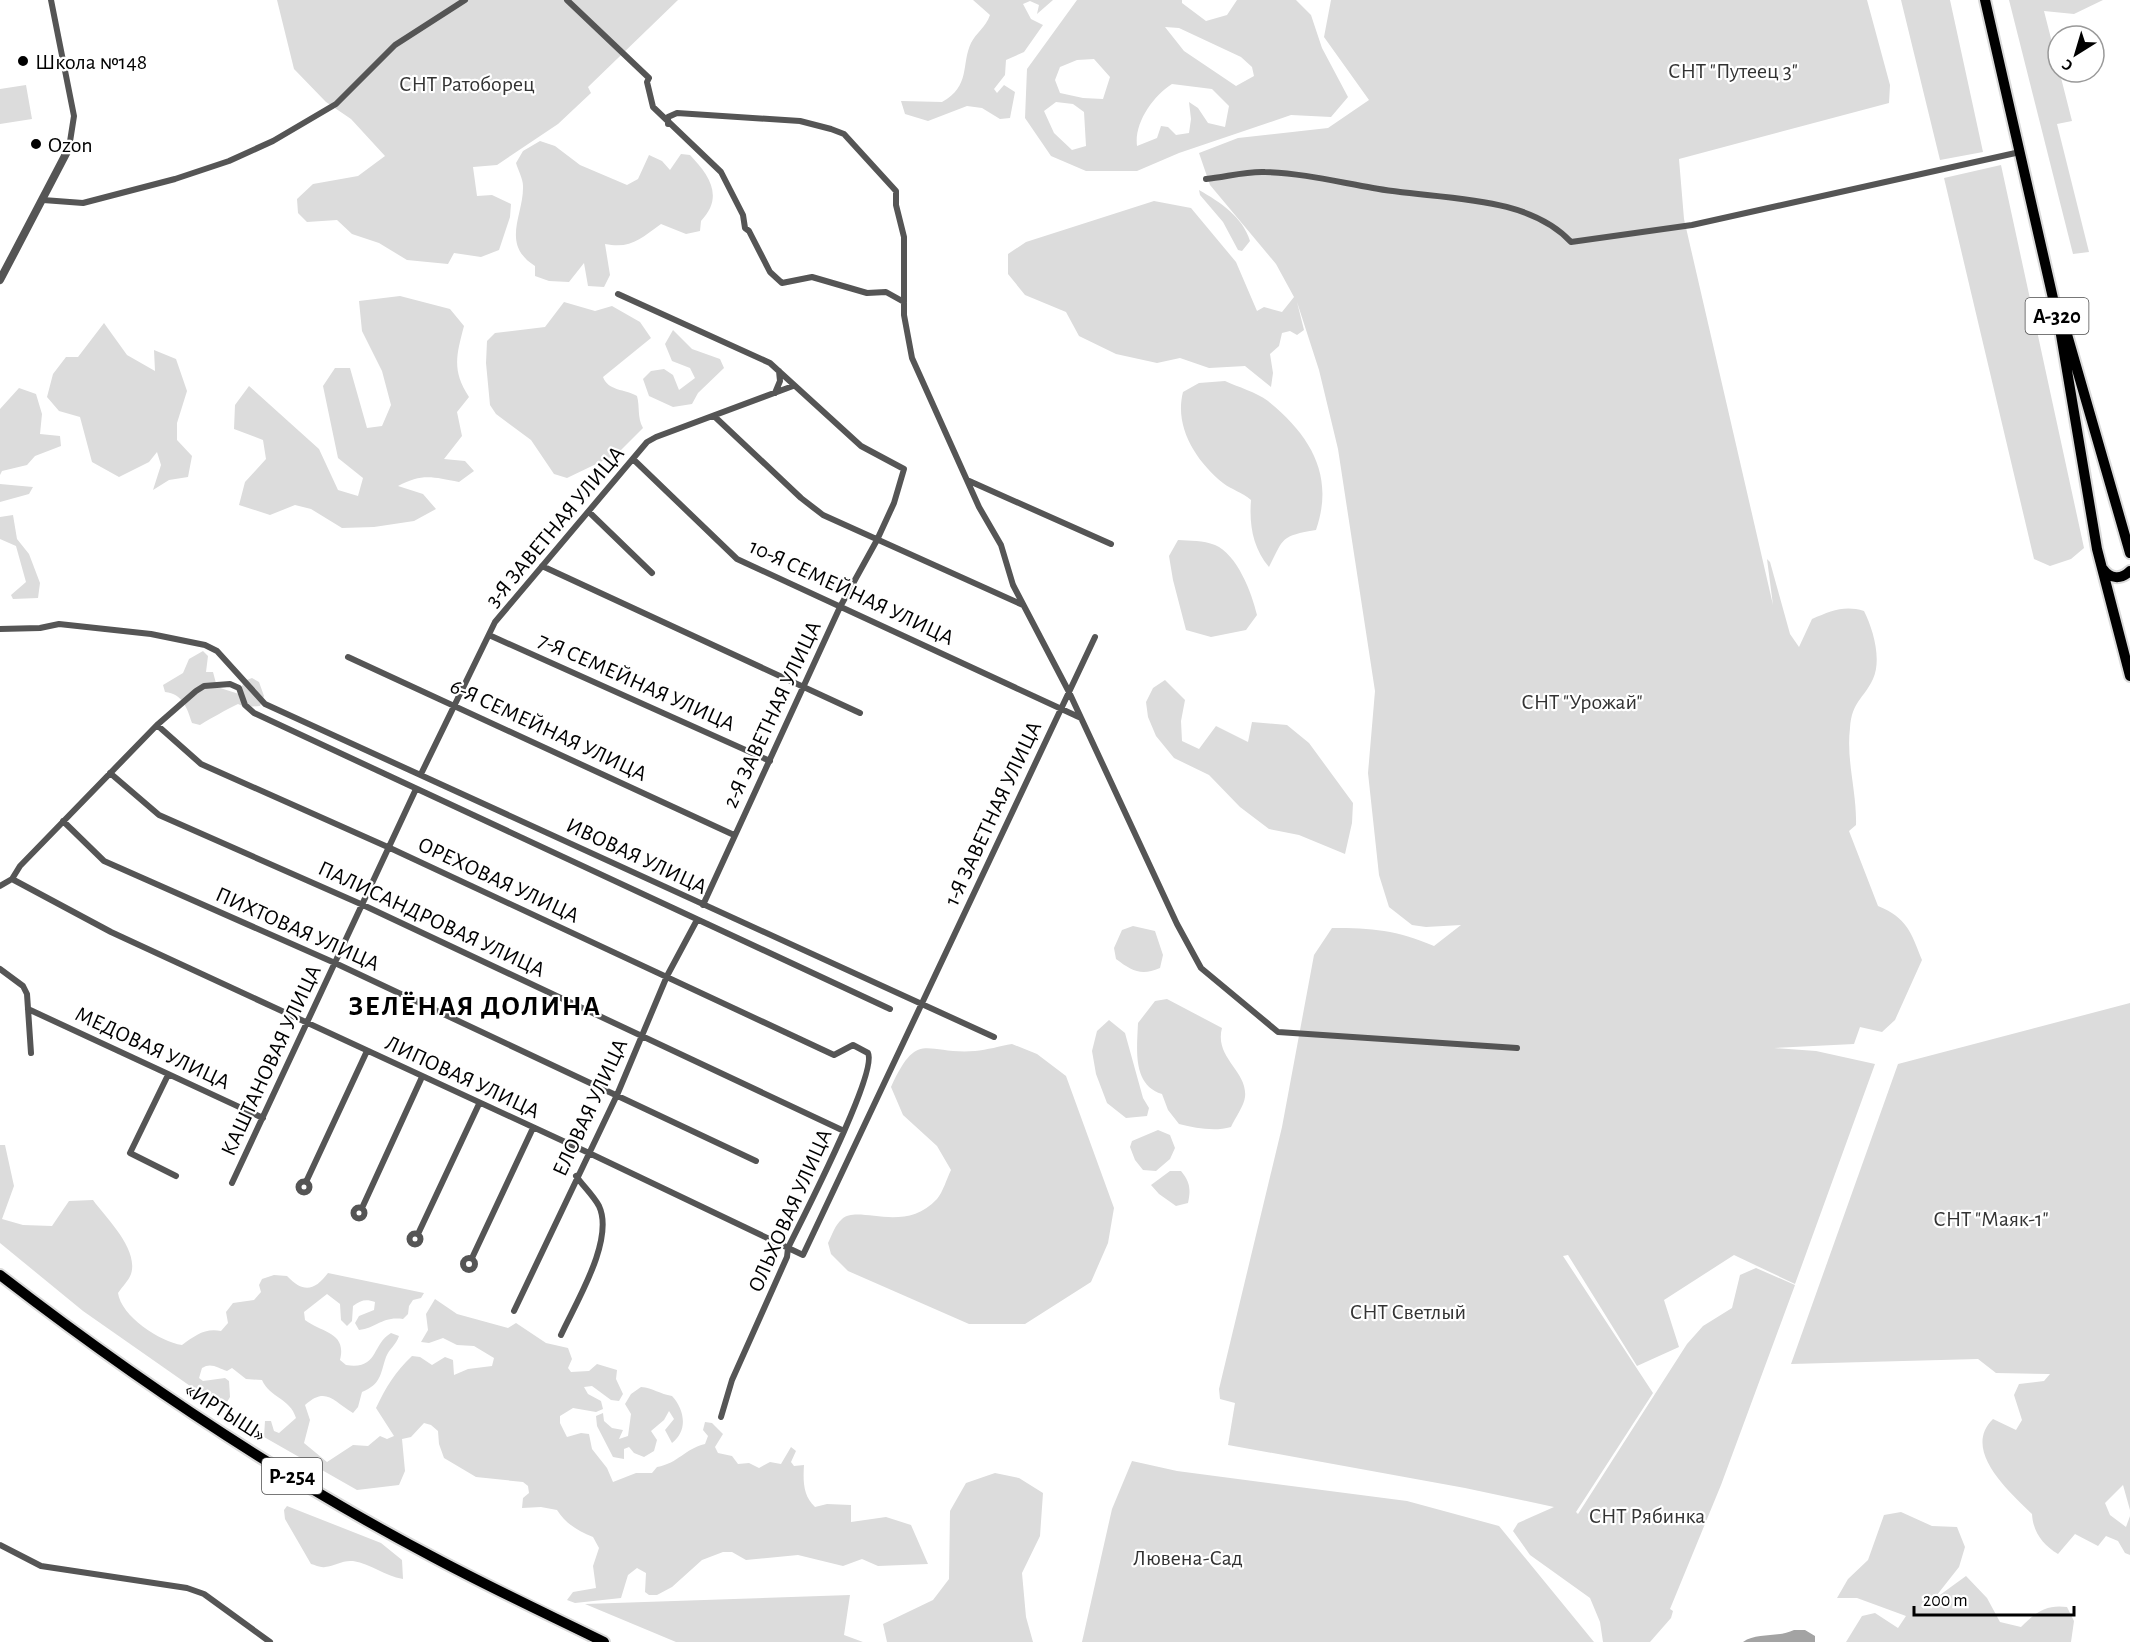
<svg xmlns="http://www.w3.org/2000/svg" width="2130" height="1642" font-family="'Alegreya Sans',sans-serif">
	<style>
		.green { fill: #dcdcdc; fill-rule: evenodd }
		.water { fill: #a3a3a3 }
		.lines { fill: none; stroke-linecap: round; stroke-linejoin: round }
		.trunk-casing { stroke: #dbdbdb; stroke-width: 14 }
		.minor { stroke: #555; stroke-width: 6 }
		.tertiary { stroke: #555; stroke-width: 8 }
		.trunk { stroke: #000; stroke-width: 10 }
		.poi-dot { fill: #000; stroke: #fff; stroke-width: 2 }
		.labels { text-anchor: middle; stroke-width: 4.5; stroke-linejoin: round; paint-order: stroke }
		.shield { fill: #fff; stroke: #4c4c4c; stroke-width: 1.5 }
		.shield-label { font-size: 21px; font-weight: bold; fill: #000 }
		.poi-label { font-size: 22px; fill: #000; stroke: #fff; text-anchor: start }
		.park-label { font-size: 22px; fill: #333; stroke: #fff }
		.street-label { font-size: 22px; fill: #000; stroke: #fff }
		.district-label { font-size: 28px; font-weight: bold; letter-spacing: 1.5px; fill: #000; stroke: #fff }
	</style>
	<rect width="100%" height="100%" fill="#fff"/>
	<!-- green -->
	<path class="green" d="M 277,0 L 678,0 L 588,87 L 591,93 L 558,124 L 497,165 L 473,167 L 477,196 L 492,195 L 511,204 L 510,217 L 499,250 L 481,257 L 454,253 L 448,264 L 407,260 L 379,243 L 352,234 L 337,220 L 307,222 L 298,213 L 297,199 L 313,184 L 358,176 L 385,156 L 351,119 L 326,102 L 294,69 Z
		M 973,0 L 1053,0 L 1037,14 L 1039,5 L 1030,1 L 1023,4 L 1031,19 L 1043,25 L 1024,52 L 1006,60 L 1005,75 L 994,89 L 997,93 L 1004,85 L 1015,92 L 1010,118 L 1000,119 L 982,108 L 967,106 L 928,121 L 905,114 L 901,101 L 942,102 C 971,86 961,64 971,43 C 976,33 986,27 990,15 Z
		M 1077,0 L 1182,0 L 1182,3 L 1206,21 L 1227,15 L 1237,0 L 1296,0 L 1311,15 L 1322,48 L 1348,97 L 1331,117 L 1291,115 L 1179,153 L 1137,171 L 1086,171 L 1051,156 L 1025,118 L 1027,69 ZM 1165,27 L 1179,28 L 1241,57 L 1252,67 L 1254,76 L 1236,86 L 1184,51 ZM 1094,59 L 1110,77 L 1103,99 L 1083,98 L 1060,93 L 1055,80 L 1060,67 L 1077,60 ZM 1172,84 L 1212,89 L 1229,106 L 1225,127 L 1208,123 L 1198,108 L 1189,102 L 1191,119 L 1189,133 L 1176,135 L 1168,127 L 1161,126 L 1157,138 L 1137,146 C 1134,123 1153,96 1172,84 ZM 1056,102 L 1073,104 L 1084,112 L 1086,146 L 1072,150 L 1054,133 L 1044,111 Z
		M 1331,0 L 1867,0 L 1890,85 L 1889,103 L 1679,159 L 1684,219 L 1773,605 L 1767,559 L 1770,562 L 1790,634 L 1799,647 L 1812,619 C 1831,611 1844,605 1864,611 C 1873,629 1882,659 1873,679 C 1863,700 1852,701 1850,728 C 1846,761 1857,792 1856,825 L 1849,831 L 1878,906 C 1907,918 1911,932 1922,960 L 1895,1020 L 1882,1032 L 1860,1027 L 1854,1044 L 1774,1048 L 1816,1051 L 1875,1064 L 1795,1284 L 1734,1255 L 1664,1300 L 1679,1347 L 1637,1366 L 1568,1255 L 1563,1256 L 1653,1393 L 1576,1512 L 1578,1514 L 1687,1344 L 1703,1326 L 1732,1308 L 1740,1275 L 1756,1268 L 1795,1285 L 1721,1485 L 1670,1609 L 1673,1611 L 1671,1618 L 1650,1642 L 1603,1642 L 1600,1622 L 1590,1598 L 1530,1555 L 1513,1531 L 1518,1523 L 1554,1507 L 1465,1488 L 1228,1445 L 1235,1403 L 1220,1399 L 1219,1389 L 1282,1127 L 1314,955 L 1332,928 C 1372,928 1397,930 1434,946 L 1461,925 L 1426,927 L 1412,925 L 1389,907 L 1379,875 L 1368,773 L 1375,691 L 1338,449 L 1319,370 L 1297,302 L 1304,330 L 1297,335 L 1290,331 L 1282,333 L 1279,346 L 1270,354 L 1273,373 L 1271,387 L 1245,366 L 1209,368 L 1180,358 L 1157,363 L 1116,354 L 1079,336 L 1066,312 L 1025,295 L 1008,274 L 1008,254 L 1026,242 L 1154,201 L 1191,208 L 1236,262 L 1257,311 L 1264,307 L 1282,312 L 1294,297 L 1276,264 L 1210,185 L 1199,153 L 1238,138 L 1328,128 L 1369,100 L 1324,37 Z
		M 1901,0 L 1950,0 L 1983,152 L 1940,160 Z
		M 2009,0 L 2103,0 L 2074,14 L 2044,11 L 2072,121 L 2057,124 L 2089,252 L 2073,254 Z
		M 26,85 L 32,119 L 0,124 L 0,89 Z
		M 540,141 L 555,146 L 580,165 L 627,185 L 638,179 L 649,155 L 662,161 L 670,170 L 681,154 L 690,155 C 708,174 725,196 701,221 L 700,231 L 686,234 L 661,224 C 640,239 631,249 605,244 L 610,275 L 604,287 L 588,286 L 584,263 L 569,282 L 549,281 L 535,276 L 535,266 C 500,244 524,215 523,186 C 523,179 518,170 516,163 L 523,151 Z
		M 2001,165 L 2084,548 L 2071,559 L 2050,566 L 2034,559 L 1944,178 Z
		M 1199,190 C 1220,202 1243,217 1250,241 L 1242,251 L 1238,250 L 1223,222 L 1200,195 Z
		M 400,296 L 450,309 L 464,326 C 456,356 452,371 469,397 L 457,412 L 462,436 L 444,459 L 465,461 L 474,471 L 459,482 C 433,477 422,473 398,486 L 423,494 L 436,509 L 414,521 L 374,527 L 342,528 L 311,509 L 295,505 L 270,515 L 239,505 L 245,482 L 266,459 L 263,440 L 234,429 L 235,405 L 249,386 L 319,449 L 338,490 L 358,496 L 363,478 L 338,458 L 323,386 L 335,368 L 350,368 L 367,428 L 382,426 L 391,405 L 382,371 L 362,331 L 359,301 Z
		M 564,302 L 595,311 L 612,306 L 640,322 L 651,338 L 603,377 C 608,391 625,389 637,396 C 640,407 637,417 643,428 L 617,454 L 567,478 L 554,474 L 531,440 L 496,414 L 490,405 L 486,363 L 487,341 L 495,333 L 545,327 Z
		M 104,323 L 127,355 L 155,371 L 154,350 L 176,359 L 187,391 L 177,423 L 177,440 L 192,456 L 188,477 L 169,480 L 153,490 L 161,465 L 157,452 L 149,462 L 119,477 L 92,462 L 80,417 L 59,411 L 47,397 L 53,374 L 66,357 L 78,357 Z
		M 673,330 L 692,349 L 720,359 L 724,368 L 698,393 L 692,404 L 673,407 L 649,396 L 643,379 L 651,371 L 664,369 L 673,375 L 679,390 L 695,378 L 690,368 L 672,361 L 665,344 Z
		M 1225,381 C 1238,387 1256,392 1268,401 C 1310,435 1335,475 1316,530 C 1280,536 1284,538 1269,567 C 1253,548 1249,525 1251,500 C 1242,492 1232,490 1223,483 C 1196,461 1174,427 1183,392 L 1199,383 Z
		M 19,388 L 36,394 L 42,414 L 40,434 L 60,436 L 61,446 L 35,456 L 27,465 L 2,471 L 0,475 L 0,409 Z
		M 0,484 L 33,487 L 29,494 L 0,502 Z
		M 13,515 L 17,539 L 29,554 L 40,583 L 38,598 L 13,599 L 11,595 L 26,582 L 16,546 L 0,539 L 0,517 Z
		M 1178,540 C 1190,541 1203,540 1215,545 C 1237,554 1252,593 1257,615 L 1246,630 L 1211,637 L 1186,630 L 1173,580 L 1169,556 Z
		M 203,651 L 208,656 L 206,672 L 213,672 L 217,687 L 239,694 L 244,681 L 252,678 L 259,682 L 264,696 L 260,706 L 245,707 L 238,704 C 224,711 213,717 200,725 L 192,723 C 187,708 183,694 165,692 L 163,685 L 183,673 L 189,659 Z
		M 1165,680 L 1185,700 L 1181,721 L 1182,741 L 1199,749 L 1216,726 L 1248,742 L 1252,722 L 1287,725 L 1309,743 L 1353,803 L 1352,823 L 1345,854 L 1299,835 L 1269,829 L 1240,807 L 1209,775 L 1174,758 L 1156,736 L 1148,717 L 1146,702 L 1153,688 Z
		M 1133,926 L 1155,931 L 1163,955 L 1160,968 C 1141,976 1132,971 1116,959 L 1114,948 L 1122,930 Z
		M 1167,999 L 1222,1028 C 1214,1058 1248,1071 1245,1097 C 1244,1106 1235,1118 1231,1127 C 1214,1132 1196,1128 1179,1124 L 1168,1110 L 1162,1094 C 1132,1085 1137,1049 1138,1023 L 1155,1001 Z
		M 2130,1003 L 2130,1510 L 2123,1485 L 2105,1503 L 2110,1515 L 2126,1527 L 2130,1516 L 2130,1555 L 2125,1553 L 2118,1541 L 2106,1536 L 2098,1546 L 2075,1534 L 2058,1554 C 2043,1545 2033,1532 2032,1514 C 2010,1492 1961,1450 1993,1419 L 2016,1430 L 2022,1420 L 2014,1395 L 2019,1384 L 2044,1381 L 2050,1374 L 1996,1373 L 1978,1359 L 1791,1364 L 1898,1064 Z
		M 1109,1020 L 1125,1033 L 1143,1098 L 1149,1108 L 1147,1116 L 1126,1118 L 1107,1103 L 1096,1074 L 1092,1051 L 1097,1031 Z
		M 1012,1044 L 1037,1054 L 1066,1076 L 1114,1208 L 1108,1243 L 1091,1282 L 1025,1324 L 969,1324 L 848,1271 L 831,1254 L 828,1243 C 832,1235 835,1225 842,1219 C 859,1204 904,1235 937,1199 C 943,1192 947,1178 951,1170 L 937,1146 L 903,1115 L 891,1087 C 918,1028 925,1055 975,1051 C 987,1050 1000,1046 1012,1044 Z
		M 1158,1130 L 1170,1135 L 1175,1148 L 1170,1159 L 1156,1171 L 1143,1170 L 1135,1160 L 1130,1147 L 1132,1141 Z
		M 0,1145 L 5,1145 L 14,1186 L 2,1219 L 23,1225 L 52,1226 L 69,1201 L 93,1200 C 106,1218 139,1249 131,1274 C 129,1280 122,1287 118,1293 C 121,1316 160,1342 182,1345 C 195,1336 204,1328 221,1331 L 228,1323 L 226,1312 L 233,1303 L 254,1300 L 261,1292 L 259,1285 L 262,1279 L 274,1275 L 287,1276 C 304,1294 315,1290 328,1273 L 424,1293 L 421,1298 L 413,1300 L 409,1306 L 408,1314 L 403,1319 C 382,1316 377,1328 359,1330 L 355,1323 L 359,1316 L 374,1310 L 375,1302 C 366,1299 361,1300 353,1306 L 352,1321 L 347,1326 L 341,1320 L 340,1304 L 327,1294 L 304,1312 L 305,1320 C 322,1333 347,1332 340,1360 L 346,1365 C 379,1370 371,1345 391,1333 L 399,1336 C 396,1345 389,1349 386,1357 C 380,1375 381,1384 362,1392 L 358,1407 L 353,1413 C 333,1401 326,1386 305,1405 L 310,1420 L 304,1443 L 327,1462 L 353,1445 L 368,1446 L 380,1436 L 387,1439 L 394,1436 L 376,1408 C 386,1387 395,1372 412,1356 L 420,1357 L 432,1365 L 445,1357 L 453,1360 L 454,1375 L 468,1369 L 492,1366 L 494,1358 L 474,1346 L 457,1345 L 443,1338 L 429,1343 L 421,1342 L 428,1330 L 426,1314 L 435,1299 L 457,1314 L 508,1328 L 516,1323 L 546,1343 L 568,1348 L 572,1359 L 568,1368 L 571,1372 L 589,1371 L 597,1364 L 617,1370 L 616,1379 L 623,1394 L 619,1401 L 611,1400 L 592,1386 L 584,1387 L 588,1394 L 601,1401 L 603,1409 L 596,1412 L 573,1408 L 560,1416 L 560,1423 L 567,1437 L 581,1433 L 589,1434 L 592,1449 L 607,1468 L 613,1482 L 636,1473 L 652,1473 L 657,1467 C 679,1463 684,1449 705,1444 L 708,1436 L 703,1430 L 705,1422 L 712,1423 L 723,1434 L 715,1447 L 718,1453 L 732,1456 L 738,1464 L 749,1463 L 759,1468 L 770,1462 L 781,1464 L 791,1447 L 796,1451 L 791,1462 L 794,1466 L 804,1465 C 803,1481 803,1496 815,1507 L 827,1504 L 851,1505 L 851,1522 L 886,1517 L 911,1525 L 928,1564 L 878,1566 L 862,1559 L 843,1566 L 798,1555 L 746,1560 L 732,1552 L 723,1552 L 702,1560 L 672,1587 L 657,1595 L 649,1595 L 645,1592 L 646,1573 L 637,1568 L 628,1575 L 621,1598 L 575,1603 L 567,1600 L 573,1592 L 596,1588 L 593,1566 L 599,1548 L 593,1537 C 578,1531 566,1524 557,1510 L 541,1507 L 522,1508 L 523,1498 L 529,1493 L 528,1486 L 523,1482 L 476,1477 L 444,1458 L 439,1444 L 438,1431 L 431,1425 L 424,1423 L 411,1437 L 402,1439 L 405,1471 L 399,1485 L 357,1490 L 264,1437 L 265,1421 L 271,1421 L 274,1431 L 279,1433 L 296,1418 C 290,1398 270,1398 262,1380 L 246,1379 L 232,1368 L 227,1371 C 218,1368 211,1362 202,1368 L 199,1378 L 203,1381 L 225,1378 L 229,1381 L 230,1397 L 223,1409 L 83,1311 L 0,1243 Z
		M 1170,1171 L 1181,1171 C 1190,1182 1191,1189 1188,1203 L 1176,1206 L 1159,1194 L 1151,1185 Z
		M 641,1387 C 653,1388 660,1394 672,1396 C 685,1410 688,1431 672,1443 L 665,1430 L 674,1419 L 669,1411 L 664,1420 L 651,1431 L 657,1440 L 654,1451 L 644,1457 L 634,1453 L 629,1447 L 624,1449 L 624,1459 L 613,1457 L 597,1426 L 596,1416 L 603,1413 L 604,1421 L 612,1428 L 623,1430 L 619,1439 L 628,1436 L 631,1414 L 625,1404 L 631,1394 Z
		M 1132,1461 L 1177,1471 L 1407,1501 L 1499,1526 L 1594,1642 L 1082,1642 L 1112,1509 Z
		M 995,1473 L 1019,1478 L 1043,1493 L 1040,1536 L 1022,1573 L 1026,1617 L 1033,1642 L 887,1642 L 883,1624 L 933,1600 L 949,1579 L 950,1511 L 966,1483 Z
		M 287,1506 L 381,1543 L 402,1560 L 403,1579 C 384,1576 372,1564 353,1561 C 342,1560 335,1566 325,1567 C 321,1568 315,1565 311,1564 L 285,1519 L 284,1510 Z
		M 1901,1512 L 1932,1526 L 1957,1527 L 1965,1547 L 1959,1567 L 1933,1600 L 1966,1576 L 1987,1598 L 2000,1622 L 2021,1627 C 2035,1613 2046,1604 2067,1607 L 2074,1621 L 2071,1642 L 1846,1642 L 1862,1616 L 1875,1613 L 1898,1628 L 1906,1616 L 1857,1598 L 1837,1598 L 1848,1579 L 1868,1560 L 1884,1515 Z
		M 850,1595 L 844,1635 L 863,1642 L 676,1642 L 585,1604 Z"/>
	<!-- water -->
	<path class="water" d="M 1794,1630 L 1805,1630 L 1815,1636 L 1815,1642 L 1743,1642 C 1757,1632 1778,1638 1794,1630 Z"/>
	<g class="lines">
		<!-- trunk casing -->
		<g class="trunk-casing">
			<path id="trunk" d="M 1985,0 L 2060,329 L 2097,549 L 2130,676
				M 2066,331 L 2130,553
				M 2103,569 C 2110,579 2121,580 2130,571
				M 0,1275 C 136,1380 281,1477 433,1557 C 489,1587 547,1614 604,1642"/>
		</g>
		<!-- minor -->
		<path class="minor" d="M 51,0 L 74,116 L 69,148
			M 567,0 L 649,78 L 647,82 L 653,107 L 721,172 L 743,215 L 745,228 L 749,231 L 770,272 L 782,283 L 812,277 L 867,293 L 886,292 L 904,302
			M 668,124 L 668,117 L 677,113 L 800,121 L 831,129 L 844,134 L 896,191 L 896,205 L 904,237 L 904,315 L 912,358 L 979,507 L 1001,545 L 1013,585 L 1069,692 L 1177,924 L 1201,968 L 1278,1032 L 1517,1048
			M 1206,179 C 1226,177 1246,171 1265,172 C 1302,173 1338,182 1373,188 C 1436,200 1526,193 1571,242 L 1692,225 L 2020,152
			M 43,200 L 83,203 L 175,179 L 229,161 L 273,141 L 336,104 L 395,45 L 465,0
			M 618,294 L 770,363 L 861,446 L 904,469 L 894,503 L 877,540 L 840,607 L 703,905
			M 775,393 L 780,381 L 779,371
			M 714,416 L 801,498 L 823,515 L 1023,605
			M 633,459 L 737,559 L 1081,718
			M 967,480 L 1111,544
			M 589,512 L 652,573
			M 542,566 L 860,713
			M 0,629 L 40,628 L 59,624 L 151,634 L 205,645 L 217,651 L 265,704 L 994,1037
			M 489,635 L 770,761
			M 348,657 L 734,835
			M 157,725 L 201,764 L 390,848 L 834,1055 L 853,1045 L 868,1053 C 878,1073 801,1221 788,1248 L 787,1257 L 732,1380 L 721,1417
			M 110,773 L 159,815 L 363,905 L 844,1131
			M 421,774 L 495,622 L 647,442 L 656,437 L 793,386
			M 63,821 L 104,861 L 335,963 L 756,1161
			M 12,879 L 111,932 L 589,1153 L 803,1255 L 1095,637
			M 0,886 L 12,879 L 20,866 L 157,725 L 196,691 L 204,686 L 230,684 L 239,688 L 245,705 L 254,713 L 890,1009
			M 0,969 L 23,986 L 27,994 L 31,1053
			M 28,1009 L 263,1118
			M 168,1075 L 130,1153 L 176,1176
			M298.5 1187a5.5 5.5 0 1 1 11 0a5.5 5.5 0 1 1-11 0Z
			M 306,1182 L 367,1051
			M 232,1183 L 416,789
			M353.5 1213a5.5 5.5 0 1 1 11 0a5.5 5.5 0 1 1-11 0Z
			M 362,1208 L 422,1077
			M409.5 1239a5.5 5.5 0 1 1 11 0a5.5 5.5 0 1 1-11 0Z
			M 418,1234 L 479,1104
			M463 1264a6 6 0 1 1 12 0a6 6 0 1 1-12 0Z
			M 472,1258 L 533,1128
			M 514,1311 L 617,1095 L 667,976 L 697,920
			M 561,1335 C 575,1304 615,1240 599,1206 C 593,1195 583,1186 576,1176
			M 0,1545 L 41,1566 L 187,1588 L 204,1594 L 270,1642"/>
		<!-- tertiary -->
		<path class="tertiary" d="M 0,280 L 69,148"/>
		<!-- trunk -->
		<use href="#trunk" class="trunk"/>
	</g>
	<!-- markers -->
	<g class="poi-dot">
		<circle cx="23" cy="61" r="6"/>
		<circle cx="36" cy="144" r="6"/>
	</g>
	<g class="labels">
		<!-- shield labels -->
		<g class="shield">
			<rect x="2025.5" y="298" width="63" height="36" rx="4.5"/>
			<rect x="262" y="1458" width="60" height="36" rx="4.5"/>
		</g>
		<g class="shield-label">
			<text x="2057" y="323">А-320</text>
			<text x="292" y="1483">Р-254</text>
		</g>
		<!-- poi labels -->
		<g class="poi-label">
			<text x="35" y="69">Школа №148</text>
			<text x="48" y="152">Ozon</text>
		</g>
		<!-- park labels -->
		<g class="park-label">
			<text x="1733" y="78">СНТ "Путеец 3"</text>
			<text x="467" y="91">СНТ Ратоборец</text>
			<text x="1582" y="709">СНТ "Урожай"</text>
			<text x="1991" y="1226">СНТ "Маяк-1"</text>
			<text x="1408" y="1319">СНТ Светлый</text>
			<text x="1647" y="1523">СНТ Рябинка</text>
			<text x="1188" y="1565">Лювена-Сад</text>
		</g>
		<!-- street labels -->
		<g class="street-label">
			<text transform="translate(554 526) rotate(-50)" y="8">3-Я ЗАВЕТНАЯ УЛИЦА</text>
			<text transform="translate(852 591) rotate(25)" y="8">10-Я СЕМЕЙНАЯ УЛИЦА</text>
			<text transform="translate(637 681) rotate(24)" y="8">7-Я СЕМЕЙНАЯ УЛИЦА</text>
			<text transform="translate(771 714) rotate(-65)" y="8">2-Я ЗАВЕТНАЯ УЛИЦА</text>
			<text transform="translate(549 729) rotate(25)" y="8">6-Я СЕМЕЙНАЯ УЛИЦА</text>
			<text transform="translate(992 813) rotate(-65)" y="8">1-Я ЗАВЕТНАЯ УЛИЦА</text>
			<text transform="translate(637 855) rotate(25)" y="8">ИВОВАЯ УЛИЦА</text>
			<text transform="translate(499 879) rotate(25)" y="8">ОРЕХОВАЯ УЛИЦА</text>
			<text transform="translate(432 918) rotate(25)" y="8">ПАЛИСАНДРОВАЯ УЛИЦА</text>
			<text transform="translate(298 928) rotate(24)" y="8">ПИХТОВАЯ УЛИЦА</text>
			<text transform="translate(153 1047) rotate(25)" y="8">МЕДОВАЯ УЛИЦА</text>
			<text transform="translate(270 1060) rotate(-65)" y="8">КАШТАНОВАЯ УЛИЦА</text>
			<text transform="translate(463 1076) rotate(25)" y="8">ЛИПОВАЯ УЛИЦА</text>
			<text transform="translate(589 1107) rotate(-65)" y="8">ЕЛОВАЯ УЛИЦА</text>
			<text transform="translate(789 1210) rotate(-66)" y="8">ОЛЬХОВАЯ УЛИЦА</text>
			<text transform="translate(226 1411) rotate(33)" y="8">«ИРТЫШ»</text>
		</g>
		<!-- district labels -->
		<g class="district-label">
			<text x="475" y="1015">ЗЕЛЁНАЯ ДОЛИНА</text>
		</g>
	</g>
	<!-- north arrow -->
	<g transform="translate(2076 54) rotate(217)"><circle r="28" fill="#ffffff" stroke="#999999" stroke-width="1.5"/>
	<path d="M0-4.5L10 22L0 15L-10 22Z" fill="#000000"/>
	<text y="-9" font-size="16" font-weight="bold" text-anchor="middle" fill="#000000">С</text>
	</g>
	<!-- scale -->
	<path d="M1914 1606v9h160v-9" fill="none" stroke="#000000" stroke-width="3"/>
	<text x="1923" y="1606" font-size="18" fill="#000000" stroke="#ffffff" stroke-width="4.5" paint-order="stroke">200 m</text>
</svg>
